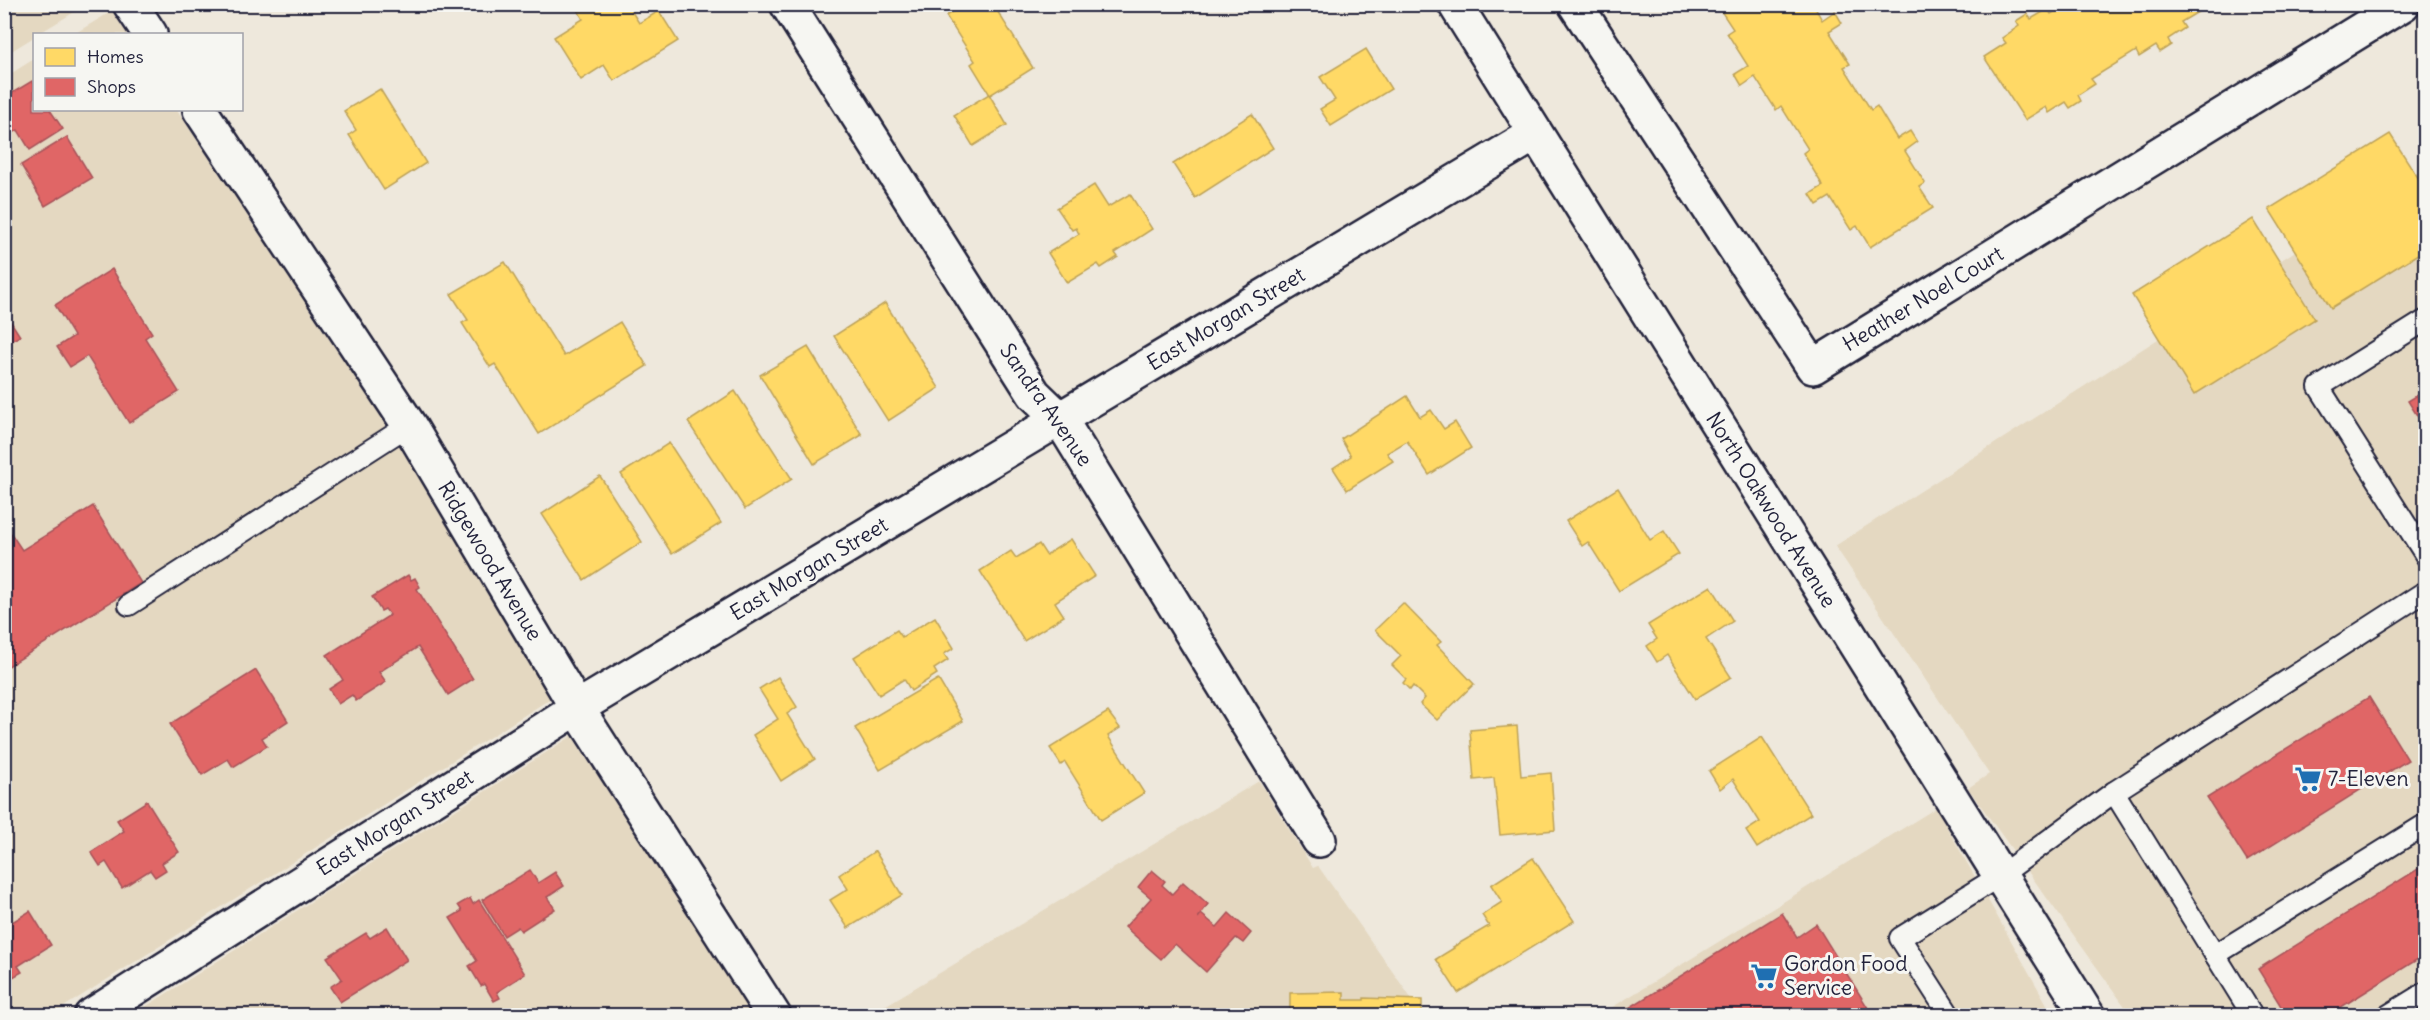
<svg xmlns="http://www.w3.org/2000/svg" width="2430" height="1020" font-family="Delius,sans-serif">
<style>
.built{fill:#e4d8c1}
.homes{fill:#ffd966;stroke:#bda259;stroke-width:1.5}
.shops{fill:#e06666;stroke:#a75259;stroke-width:1.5}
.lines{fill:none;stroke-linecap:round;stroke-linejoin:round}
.lane-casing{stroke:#22223b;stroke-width:24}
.street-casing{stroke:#22223b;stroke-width:38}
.lane{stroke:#f6f6f2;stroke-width:20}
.street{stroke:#f6f6f2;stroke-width:33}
.labels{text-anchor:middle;stroke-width:6;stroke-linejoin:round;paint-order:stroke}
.street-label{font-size:21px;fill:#22223b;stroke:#f6f6f2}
.poi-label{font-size:21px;fill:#22223b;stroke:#f6f6f2;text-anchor:start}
</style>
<rect width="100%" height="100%" fill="#eee8dc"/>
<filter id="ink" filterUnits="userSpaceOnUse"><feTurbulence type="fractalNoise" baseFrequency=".0167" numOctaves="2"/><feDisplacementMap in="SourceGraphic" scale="12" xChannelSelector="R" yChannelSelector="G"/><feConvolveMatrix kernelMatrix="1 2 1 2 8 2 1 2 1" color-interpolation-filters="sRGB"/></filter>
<g filter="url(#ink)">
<g class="built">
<path d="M5 4H86V5L38 34H34V37L5 55Z"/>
<path d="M112 11 128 34H74Z"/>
<path d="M34 59V110H177L393 435 550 699 51 1015 5 1016 4 78Z"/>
<path d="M2425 168V1015H2131L1968 788 1989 774 1835 546Z"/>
<path d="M572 736 752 1015 131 1016Z"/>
<path d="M1259 781 1313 868 1318 866 1423 1015 868 1016Z"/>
<path d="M1936 808 2053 1015 1598 1016Z"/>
</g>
<g class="homes">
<path d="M574 4H627L639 23 659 11 678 41 614 81 604 65 581 80 554 37 583 19Z"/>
<path d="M964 4H993L1033 68 990 95 971 64 975 61 946 16Z"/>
<path d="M1725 4H1813L1822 20 1835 11 1842 23 1829 31 1850 64 1844 67 1871 110 1877 106 1897 139 1910 131 1917 142 1905 151 1925 183 1919 187 1933 208 1870 247 1857 226 1851 230 1830 197 1817 205 1810 194 1823 186 1803 153 1808 149 1781 106 1776 110 1755 77 1742 86 1735 74 1748 66 1727 33 1733 29 1719 8Z"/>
<path d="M2067 4H2200L2203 9 2181 22 2185 28 2168 39 2171 45 2160 52 2156 46 2139 57 2136 51 2091 79 2095 84 2078 95 2081 101 2070 108 2066 102 2049 113 2046 107 2025 120 1984 57 2006 43 2002 38 2019 26 2016 21 2027 14 2031 19 2048 9 2051 14Z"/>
<path d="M1366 49 1391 89 1331 126 1320 109 1335 100 1320 77Z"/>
<path d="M380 89 426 163 384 190 349 135 356 130 344 111Z"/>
<path d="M989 94 1007 125 973 146 954 115Z"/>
<path d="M1252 114 1273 148 1195 198 1173 164Z"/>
<path d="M2390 134 2426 190V249L2331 308 2269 209Z"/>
<path d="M1094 185 1108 207 1130 194 1152 229 1115 253 1118 257 1101 268 1098 264 1067 283 1048 253 1079 234 1076 228 1072 230 1057 208Z"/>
<path d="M2253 219 2315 319 2194 395 2132 295Z"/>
<path d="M505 262 564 356 620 322 647 366 539 434 495 364 490 367 462 323 468 320 451 294Z"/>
<path d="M885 303 939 388 888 421 834 336Z"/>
<path d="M808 347 862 435 814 464 760 375Z"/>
<path d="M735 391 792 479 745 509 688 422Z"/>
<path d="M1407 396 1420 417 1431 410 1444 429 1455 422 1471 448 1429 475 1407 441 1387 453 1393 461 1347 490 1333 468 1351 456 1341 439Z"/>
<path d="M669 443 721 523 672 554 621 474Z"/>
<path d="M600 476 642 542 584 580 542 514Z"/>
<path d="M1618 488 1650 540 1664 531 1679 554 1619 591 1588 542 1582 546 1566 521Z"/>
<path d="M1071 539 1095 576 1055 602 1064 616 1024 641 980 571 1011 551 1016 558 1039 544 1046 555Z"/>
<path d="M1711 586 1733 621 1706 639 1731 677 1695 699 1667 655 1657 662 1647 646 1657 639 1648 625Z"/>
<path d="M1403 603 1441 642 1437 645 1474 684 1437 720 1420 704 1425 698 1413 686 1410 690 1403 683 1406 679 1392 665 1401 656 1375 630Z"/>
<path d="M935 617 954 648 944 654 948 660 934 669 937 674 911 691 904 679 879 695 854 657 897 630 902 637Z"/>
<path d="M778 677 797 707 787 714 815 759 781 781 753 735 778 719 759 689Z"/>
<path d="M938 679 963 721 880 770 855 728Z"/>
<path d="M1108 712 1120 728 1108 736 1144 793 1101 820 1065 762 1061 765 1050 748Z"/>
<path d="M1517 726 1521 776 1551 773 1555 830 1500 835 1494 778 1474 780 1470 730Z"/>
<path d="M1762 737 1811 814 1757 848 1746 831 1760 822 1733 779 1720 789 1709 771Z"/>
<path d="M875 851 902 895 848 928 830 900 848 889 839 875Z"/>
<path d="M1533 858 1574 921 1458 993 1436 959 1454 948 1453 947 1489 926 1482 915 1502 902 1491 885Z"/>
<path d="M1344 992V1000H1364V998L1422 1000V1016H1290V993Z"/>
</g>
<g class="shops">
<path d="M32 81 34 84V110H50L63 129 30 150 18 130 4 138V98Z"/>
<path d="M67 137 92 178 45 206 21 165Z"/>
<path d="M112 269 152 333 145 338 179 392 129 423 87 356 70 367 57 347 74 336 55 305Z"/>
<path d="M4 311 20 336 4 345Z"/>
<path d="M2426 390V430L2408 401Z"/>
<path d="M93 506 141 583 7 667 4 662V523L22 550Z"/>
<path d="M408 575 411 580 415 578 420 587 417 589 473 679 448 695 418 647 379 672 386 682 356 701 352 695 338 704 329 689 343 680 327 655 390 615 385 609 381 611 372 597Z"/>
<path d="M256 670 288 721 262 738 267 746 233 767 228 759 202 775 170 724Z"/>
<path d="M2369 697 2408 760 2247 861 2207 798Z"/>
<path d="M147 801 179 852 162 863 166 870 155 877 150 870 122 888 106 862 100 866 91 852 124 831 117 820Z"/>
<path d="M2426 864V954L2327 1016H2287L2258 969Z"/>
<path d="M530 870 538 883 555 872 564 886 547 897 555 909 521 931 518 927 504 936 482 900Z"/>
<path d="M1152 870 1165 881 1162 885 1172 894 1183 882 1208 904 1198 918 1201 914 1217 927 1229 913 1251 933 1243 943 1236 938 1206 972 1175 944 1161 959 1125 927 1151 898 1138 887Z"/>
<path d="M470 898 473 904 479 900 525 974 497 992 500 998 494 1001 484 984 481 986 469 966 477 961 450 918 462 911 458 905Z"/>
<path d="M30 911 51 945 18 966 22 972 4 982V927Z"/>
<path d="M1782 913 1797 937 1816 924 1873 1016H1616Z"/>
<path d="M387 927 407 960 340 1002 330 987 342 979 327 957 366 933 370 938Z"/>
</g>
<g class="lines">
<defs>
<g id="lane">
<path d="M2426 320 2319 387 2426 556"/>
<path d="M129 605 409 425"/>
<path d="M2114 792 2253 1016"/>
<path d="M2215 955 2426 824"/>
<path d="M1950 1016 1900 938 2001 875 2114 792 2426 591"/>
<path d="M2387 1016 2426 992"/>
</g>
<g id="street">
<path d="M130 4 150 34"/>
<path d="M787 4 1034 394 1060 419 1319 840"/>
<path d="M1455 4 2088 1016"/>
<path d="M1575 4 1813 367 2403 4"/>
<path d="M200 110 409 425 577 708 774 1016"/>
<path d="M91 1016 577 708 1535 134"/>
</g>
</defs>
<use href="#lane" class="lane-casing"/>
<use href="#street" class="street-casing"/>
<use href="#lane" class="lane"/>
<use href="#street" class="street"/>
</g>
</g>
<defs>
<symbol id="supermarket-bare" viewBox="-9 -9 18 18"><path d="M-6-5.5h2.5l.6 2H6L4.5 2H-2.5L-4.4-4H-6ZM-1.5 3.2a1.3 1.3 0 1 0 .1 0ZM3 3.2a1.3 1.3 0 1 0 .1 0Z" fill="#1f6fb2" stroke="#f6f6f2" stroke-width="2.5" paint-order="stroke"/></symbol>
</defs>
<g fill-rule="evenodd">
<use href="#supermarket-bare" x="2289" y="760" width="38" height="38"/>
<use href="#supermarket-bare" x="1745" y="957" width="38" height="38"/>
</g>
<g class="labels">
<g class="street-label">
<text transform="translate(1923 299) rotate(-31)" y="7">Heather Noel Court</text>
<text transform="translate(1226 319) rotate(-31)" y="7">East Morgan Street</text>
<text transform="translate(1046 405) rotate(55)" y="7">Sandra Avenue</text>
<text transform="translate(1771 510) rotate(58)" y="7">North Oakwood Avenue</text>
<text transform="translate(490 561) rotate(59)" y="7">Ridgewood Avenue</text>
<text transform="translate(809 569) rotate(-31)" y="7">East Morgan Street</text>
<text transform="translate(395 823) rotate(-32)" y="7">East Morgan Street</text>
</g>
<g class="poi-label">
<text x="2328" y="786">7-Eleven</text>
<text x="1784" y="971">Gordon Food<tspan x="1784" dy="24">Service</tspan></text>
</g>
</g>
<rect width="2430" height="1020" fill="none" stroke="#f6f6f2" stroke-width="24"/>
<rect x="12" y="12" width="2406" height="996" fill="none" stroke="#22223b" stroke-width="2" filter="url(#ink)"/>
<rect x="33" y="33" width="210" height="78" fill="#f6f6f2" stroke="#a1a1a9" stroke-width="1.5"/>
<rect x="45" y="48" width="30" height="18" fill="#ffd966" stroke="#a1a1a9" stroke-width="1.5"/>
<text x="87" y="63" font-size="18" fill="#22223b">Homes</text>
<rect x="45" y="78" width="30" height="18" fill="#e06666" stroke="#a1a1a9" stroke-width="1.5"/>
<text x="87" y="93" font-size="18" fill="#22223b">Shops</text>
</svg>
